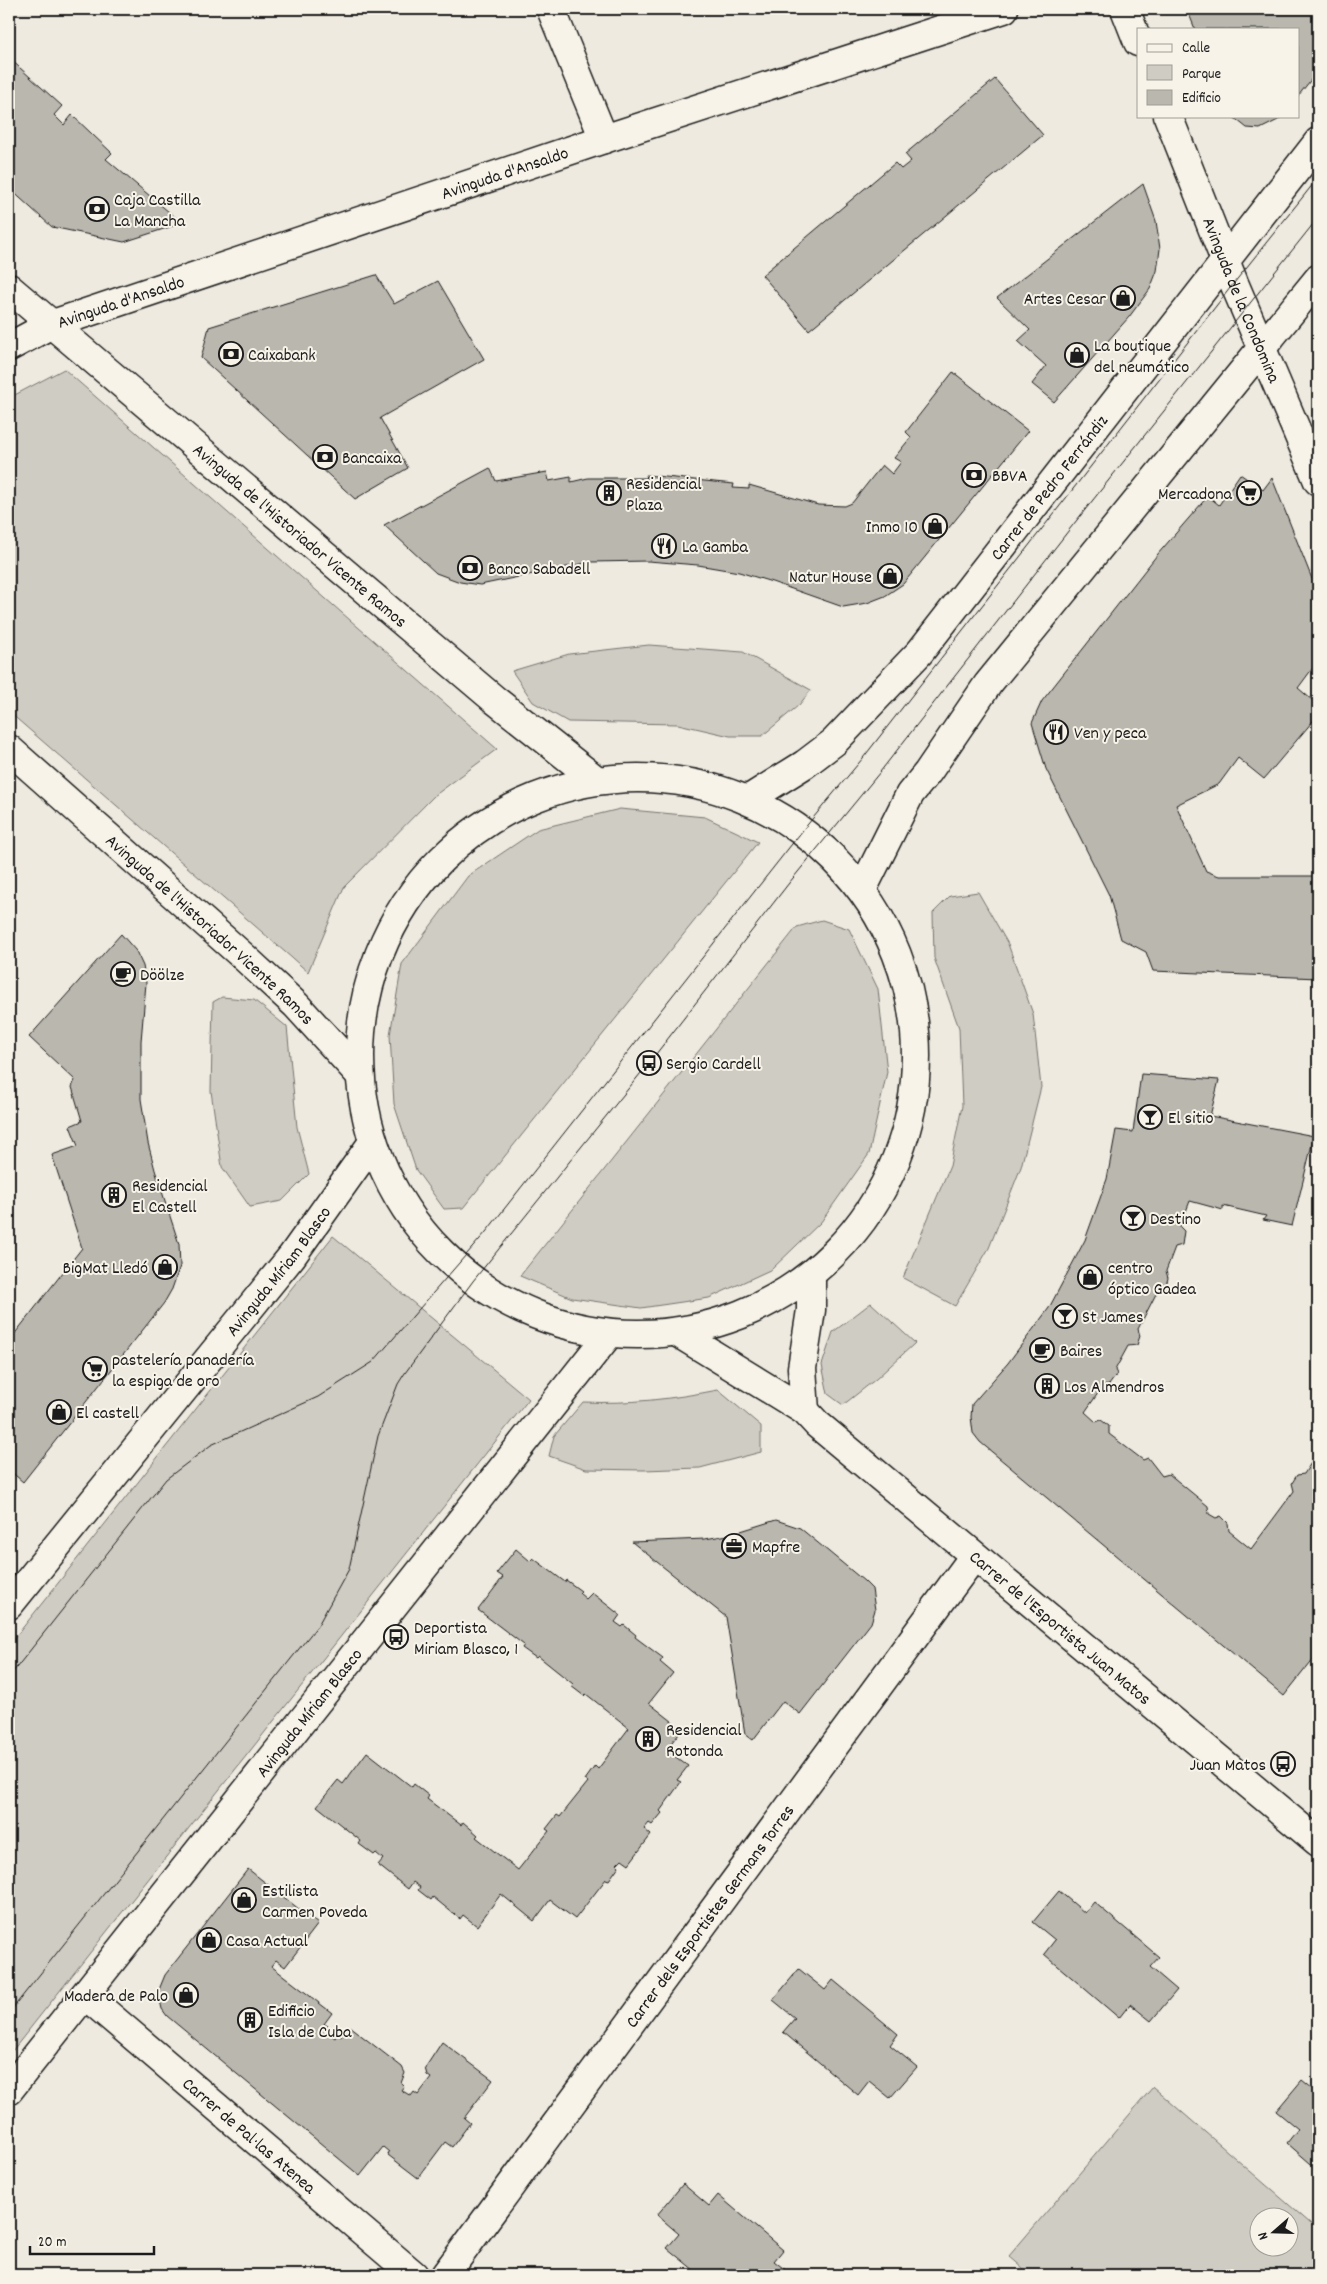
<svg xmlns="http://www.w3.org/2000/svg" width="1327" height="2284" font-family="Dekko,sans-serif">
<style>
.green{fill:#cfccc3;stroke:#767470;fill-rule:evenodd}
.building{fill:#bab7af;stroke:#1c1c1c}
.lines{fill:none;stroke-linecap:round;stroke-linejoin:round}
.minor-casing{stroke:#1c1c1c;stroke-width:31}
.tertiary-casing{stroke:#1c1c1c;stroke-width:31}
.minor{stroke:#f7f3e8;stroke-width:28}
.tertiary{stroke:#f7f3e8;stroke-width:28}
.tram{stroke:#1c1c1c;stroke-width:1}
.labels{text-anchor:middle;stroke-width:4;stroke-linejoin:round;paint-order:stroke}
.street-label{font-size:18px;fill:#1c1c1c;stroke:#f7f3e8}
.poi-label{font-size:18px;fill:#1c1c1c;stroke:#f7f3e8;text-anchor:start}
</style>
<rect width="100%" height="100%" fill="#eeeae0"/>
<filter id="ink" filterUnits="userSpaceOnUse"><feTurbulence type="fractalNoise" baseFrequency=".02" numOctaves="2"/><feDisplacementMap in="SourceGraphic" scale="10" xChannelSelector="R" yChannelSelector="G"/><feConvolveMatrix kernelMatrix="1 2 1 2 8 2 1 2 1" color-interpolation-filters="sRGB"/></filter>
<g filter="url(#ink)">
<g class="green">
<path d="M64 369 497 749 434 796 344 887 308 972 9 712V398Z"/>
<path d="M649 645 743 652 811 690 799 705 762 736H730L678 724 568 722 533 702 512 671 569 654Z"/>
<path d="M620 809 705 817 758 842 463 1208 444 1209 416 1170 394 1104 390 1035 402 964 468 876 538 829Z"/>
<path d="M978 892 1008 944 1033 1014 1041 1087 1021 1167 989 1248 955 1306 903 1278 950 1166 962 1106 959 1028 934 958 933 913 950 896Z"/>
<path d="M822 920 849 929 878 989 887 1072 869 1154 821 1222 772 1269 709 1298 641 1308 572 1298 520 1276 797 927Z"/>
<path d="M222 997 254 1000 287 1027 297 1127 309 1174 282 1201 250 1207 222 1167 211 1091 213 1002Z"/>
<path d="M333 1236 529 1399 9 2055V1645Z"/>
<path d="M871 1303 915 1343 876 1379 843 1405 828 1394 822 1365 833 1332Z"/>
<path d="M718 1390 761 1426V1452L700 1468 644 1470 586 1469 549 1456 554 1436 583 1402C629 1404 672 1399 718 1390Z"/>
<path d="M1153 2087 1318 2230V2275H1031L1009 2256ZM1260 2216H1290V2246H1260Z"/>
</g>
<g class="building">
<path d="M1187 9H1318V71L1298 96V29H1195Z"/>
<path d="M9 58 62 106 54 115 64 125 72 115 112 153 106 159 182 223 124 242 52 227 9 188Z"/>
<path d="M995 79 1043 135 809 330 762 275 895 163 901 169 911 161 905 154Z"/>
<path d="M1232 116H1282L1278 120 1260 129 1247 128Z"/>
<path d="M1143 184 1156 221 1160 249 1157 271 1150 289 1129 317 1054 402 1032 384 1046 366 1018 341 1030 330 997 298Z"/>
<path d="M376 275 394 304 438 281 484 359 380 418 408 468 355 499 201 358 209 327Z"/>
<path d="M953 372 1028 431 903 584 885 596 867 603 843 607 772 582 739 572 698 565 648 561 591 562 480 585 460 582 436 573 384 525 490 468 496 481 547 472 549 481 571 477V482L588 478H647L646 475 734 484 733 488 749 489V485L818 505 845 506 852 503 882 465 892 474 901 462 894 458 911 437 906 432Z"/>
<path d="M1240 474 1263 490 1272 478 1318 594V643L1314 649 1318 653V661L1298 688 1318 705V715L1264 779 1238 758 1219 784 1176 805 1206 871 1219 876H1318V978L1153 971 1146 952 1121 939 1109 895 1046 769 1032 723 1042 701 1157 555 1208 496 1219 505Z"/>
<path d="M121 934 136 951 143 966 146 983 141 1041V1099L148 1143 155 1170 179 1244 180 1266 172 1289 164 1303 23 1482 9 1470V1341L82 1248 52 1155 78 1146 70 1126 82 1121 72 1087 75 1080 29 1037Z"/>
<path d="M1141 1074 1219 1080 1210 1116 1314 1136 1292 1226 1263 1220 1266 1216 1223 1206V1210L1190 1201 1180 1227 1184 1231 1182 1245 1175 1247 1166 1271 1168 1278 1165 1289 1157 1292 1138 1329 1140 1336 1137 1345 1128 1346 1115 1370 1117 1374 1109 1385 1103 1386 1085 1412 1096 1422 1101 1420 1109 1426V1434L1143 1460 1148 1458 1162 1476 1169 1474 1208 1506 1209 1514 1216 1518 1221 1516 1228 1523 1229 1531 1251 1549 1294 1491 1292 1483 1297 1475 1304 1474 1316 1455 1314 1449 1318 1440V1599L1315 1602 1318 1605V1653L1284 1696 980 1442 973 1433 971 1417 972 1404 1008 1363 1049 1308 1085 1240 1107 1179 1116 1130 1133 1132Z"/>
<path d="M776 1520 800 1528 864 1581 872 1589 875 1610 871 1623 800 1714 783 1701 753 1740 745 1734 726 1617 632 1542 705 1539 728 1535Z"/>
<path d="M516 1549 530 1561 533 1558 565 1582 566 1580 581 1591 579 1593 586 1599 592 1593 620 1615 615 1622 622 1627 624 1625 636 1635 635 1637 663 1658 660 1662 673 1673 649 1703 682 1729 666 1750 688 1766 677 1780 681 1782 660 1811 662 1813 652 1825 649 1823 644 1829 651 1835 629 1864 622 1859 617 1864 619 1866 609 1880 606 1879 575 1919 550 1900 534 1921 501 1894 477 1926 463 1915 460 1919 433 1897 431 1900 418 1890 420 1887 413 1882 408 1889 378 1865 383 1859 376 1853 374 1855 359 1844 361 1841 317 1806 338 1780 343 1784 367 1752 412 1787 414 1784 429 1796 427 1799 461 1825 463 1822 478 1835 476 1837 518 1870 549 1831 546 1829 557 1815 560 1817 588 1782 585 1780 595 1766 598 1769 629 1728 586 1694 584 1696 571 1686 573 1684 538 1656 536 1658 522 1648 524 1645 478 1610 503 1577 497 1573Z"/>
<path d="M248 1869 318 1924 285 1967 276 1960 271 1966 332 2013 324 2024 328 2026 325 2030 335 2038 338 2034 341 2037 349 2026 402 2067 405 2073 401 2083 404 2086 401 2090 411 2096 414 2092 418 2095 431 2078 427 2075 425 2068 442 2042 493 2080 464 2118 470 2123 452 2147 445 2142 418 2178 388 2155 389 2152 383 2147 360 2176 167 2016 162 2009 158 1992 165 1975Z"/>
<path d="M1059 1891 1085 1913 1094 1902 1159 1957 1150 1967 1177 1990 1151 2021 1130 2004 1119 2018 1044 1954 1055 1940 1033 1922Z"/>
<path d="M799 1969 825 1990 833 1980 898 2034 890 2045 917 2067 890 2098 869 2081 858 2095 783 2032 795 2018 773 2000Z"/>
<path d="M1302 2080 1318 2093V2170L1287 2143 1298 2129 1276 2111Z"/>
<path d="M683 2184 709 2206 718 2195 783 2250 774 2261 792 2275H700L667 2248 679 2234 657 2215Z"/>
</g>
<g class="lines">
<defs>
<g id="minor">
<path d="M551 9 604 139"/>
<path d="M1125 9 1138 42"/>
<path id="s1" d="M1168 116 1234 283 1318 481"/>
<path id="s2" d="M9 347 50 325 604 139 1004 9"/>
<path id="s3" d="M678 1333 805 1411 817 1424 1318 1842"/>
<path d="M805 1411 802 1368 811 1310V1276"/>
<path id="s4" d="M85 1995 414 2275"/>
<path id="s5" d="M445 2275 974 1556"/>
</g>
<g id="tertiary">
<path id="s6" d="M9 288 495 700 595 779"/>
<path id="s7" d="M9 749 245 958 296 1005 360 1075"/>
<circle cx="638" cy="1056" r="278"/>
<path id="s8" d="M749 799 805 764 834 742 920 652 1318 142"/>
<path d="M862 890 910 794 928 772 988 684 1318 279"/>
<path id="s9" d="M9 1605 292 1256 373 1142"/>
<path id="s10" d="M9 2090 609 1334"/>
</g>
</defs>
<use href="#minor" class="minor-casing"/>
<use href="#tertiary" class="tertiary-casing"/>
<use href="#minor" class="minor"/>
<use href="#tertiary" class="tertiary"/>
<g class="tram">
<path d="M9 1677 166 1479 211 1445 318 1397 373 1362 486 1232 803 830 863 758 1234 283 1318 178"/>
<path d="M9 2013 318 1625 349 1569 378 1436 398 1384 405 1373 473 1281 649 1063 789 883 880 772 1069 530 1318 218"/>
</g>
</g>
</g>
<defs>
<symbol id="bank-ring" viewBox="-11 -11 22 22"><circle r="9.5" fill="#f7f3e8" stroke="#1c1c1c" stroke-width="1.5"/><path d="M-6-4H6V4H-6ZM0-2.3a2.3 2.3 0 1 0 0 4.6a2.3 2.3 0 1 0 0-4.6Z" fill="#1c1c1c"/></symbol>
<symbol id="shop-ring" viewBox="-11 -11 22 22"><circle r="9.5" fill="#f7f3e8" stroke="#1c1c1c" stroke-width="1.5"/><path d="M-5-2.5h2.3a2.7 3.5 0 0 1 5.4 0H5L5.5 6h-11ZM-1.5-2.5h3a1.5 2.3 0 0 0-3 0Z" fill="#1c1c1c"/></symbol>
<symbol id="building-ring" viewBox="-11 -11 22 22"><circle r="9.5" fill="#f7f3e8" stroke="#1c1c1c" stroke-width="1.5"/><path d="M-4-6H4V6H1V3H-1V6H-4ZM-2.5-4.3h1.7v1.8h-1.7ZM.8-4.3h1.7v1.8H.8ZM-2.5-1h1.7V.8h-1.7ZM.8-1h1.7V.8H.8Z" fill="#1c1c1c"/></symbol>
<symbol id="supermarket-ring" viewBox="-11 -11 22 22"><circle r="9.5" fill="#f7f3e8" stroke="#1c1c1c" stroke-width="1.5"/><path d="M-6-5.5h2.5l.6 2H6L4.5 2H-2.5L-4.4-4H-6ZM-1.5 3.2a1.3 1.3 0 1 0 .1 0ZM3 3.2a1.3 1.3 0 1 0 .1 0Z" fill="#1c1c1c"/></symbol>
<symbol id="restaurant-ring" viewBox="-11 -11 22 22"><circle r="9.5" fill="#f7f3e8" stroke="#1c1c1c" stroke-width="1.5"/><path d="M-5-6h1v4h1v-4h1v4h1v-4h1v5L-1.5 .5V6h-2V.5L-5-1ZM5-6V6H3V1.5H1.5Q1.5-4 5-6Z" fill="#1c1c1c"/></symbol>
<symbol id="cafe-ring" viewBox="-11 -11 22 22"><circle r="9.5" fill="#f7f3e8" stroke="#1c1c1c" stroke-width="1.5"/><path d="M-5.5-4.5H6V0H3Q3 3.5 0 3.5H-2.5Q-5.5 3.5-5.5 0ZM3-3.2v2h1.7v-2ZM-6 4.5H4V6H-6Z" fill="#1c1c1c"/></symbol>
<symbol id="bus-ring" viewBox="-11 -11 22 22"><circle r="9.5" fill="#f7f3e8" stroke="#1c1c1c" stroke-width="1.5"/><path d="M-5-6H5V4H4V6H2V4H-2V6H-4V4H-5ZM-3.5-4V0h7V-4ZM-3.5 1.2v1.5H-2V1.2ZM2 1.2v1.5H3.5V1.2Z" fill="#1c1c1c"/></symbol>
<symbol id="bar-ring" viewBox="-11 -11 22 22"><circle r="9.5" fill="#f7f3e8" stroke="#1c1c1c" stroke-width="1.5"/><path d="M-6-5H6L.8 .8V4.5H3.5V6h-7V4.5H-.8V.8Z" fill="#1c1c1c"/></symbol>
<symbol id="office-ring" viewBox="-11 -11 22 22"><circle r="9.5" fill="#f7f3e8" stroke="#1c1c1c" stroke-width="1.5"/><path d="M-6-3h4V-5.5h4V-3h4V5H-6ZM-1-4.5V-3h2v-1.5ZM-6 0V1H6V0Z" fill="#1c1c1c"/></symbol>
</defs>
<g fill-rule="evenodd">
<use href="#bank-ring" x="83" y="195" width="28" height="28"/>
<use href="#shop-ring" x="1109" y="284" width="28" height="28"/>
<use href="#bank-ring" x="217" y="340" width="28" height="28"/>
<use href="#shop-ring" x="1063" y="341" width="28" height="28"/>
<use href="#bank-ring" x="311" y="443" width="28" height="28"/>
<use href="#bank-ring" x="960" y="461" width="28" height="28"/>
<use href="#building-ring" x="595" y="479" width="28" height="28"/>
<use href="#supermarket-ring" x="1235" y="479" width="28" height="28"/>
<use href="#shop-ring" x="921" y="512" width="28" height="28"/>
<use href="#restaurant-ring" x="650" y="532" width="28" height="28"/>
<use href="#bank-ring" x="456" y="554" width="28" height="28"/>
<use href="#shop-ring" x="876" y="562" width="28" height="28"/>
<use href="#restaurant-ring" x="1042" y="718" width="28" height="28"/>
<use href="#cafe-ring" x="109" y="960" width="28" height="28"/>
<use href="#bus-ring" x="635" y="1049" width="28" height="28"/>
<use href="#bar-ring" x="1136" y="1103" width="28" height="28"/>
<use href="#building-ring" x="100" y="1181" width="28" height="28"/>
<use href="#bar-ring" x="1119" y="1204" width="28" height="28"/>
<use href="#shop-ring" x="151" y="1253" width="28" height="28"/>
<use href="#shop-ring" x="1076" y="1263" width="28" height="28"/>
<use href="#bar-ring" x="1051" y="1302" width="28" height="28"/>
<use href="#cafe-ring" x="1028" y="1336" width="28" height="28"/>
<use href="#supermarket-ring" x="81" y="1355" width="28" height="28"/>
<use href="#building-ring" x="1033" y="1372" width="28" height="28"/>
<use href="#shop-ring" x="45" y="1398" width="28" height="28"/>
<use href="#office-ring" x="720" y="1532" width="28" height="28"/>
<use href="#bus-ring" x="382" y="1623" width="28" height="28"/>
<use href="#building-ring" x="634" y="1725" width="28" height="28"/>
<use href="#bus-ring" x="1269" y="1750" width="28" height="28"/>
<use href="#shop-ring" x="230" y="1886" width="28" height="28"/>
<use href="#shop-ring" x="195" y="1926" width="28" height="28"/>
<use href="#shop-ring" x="172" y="1981" width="28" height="28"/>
<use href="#building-ring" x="236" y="2006" width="28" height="28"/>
</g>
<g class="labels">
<g class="street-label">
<text dy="6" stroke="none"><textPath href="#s2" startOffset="526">Avinguda d'Ansaldo</textPath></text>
<text dy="6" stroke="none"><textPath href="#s1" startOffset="198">Avinguda de la Condomina</textPath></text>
<text dy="6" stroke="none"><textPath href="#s2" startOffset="121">Avinguda d'Ansaldo</textPath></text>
<text dy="6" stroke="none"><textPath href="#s8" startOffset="436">Carrer de Pedro Ferrándiz</textPath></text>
<text dy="6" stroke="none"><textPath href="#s6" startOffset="382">Avinguda de l'Historiador Vicente Ramos</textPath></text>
<text dy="6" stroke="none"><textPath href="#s7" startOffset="270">Avinguda de l'Historiador Vicente Ramos</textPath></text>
<text dy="6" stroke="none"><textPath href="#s9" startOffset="429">Avinguda Míriam Blasco</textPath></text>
<text dy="6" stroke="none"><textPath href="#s3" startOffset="484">Carrer de l'Esportista Juan Matos</textPath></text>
<text dy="6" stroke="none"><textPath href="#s10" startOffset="482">Avinguda Míriam Blasco</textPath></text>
<text dy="6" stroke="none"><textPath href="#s5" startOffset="446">Carrer dels Esportistes Germans Torres</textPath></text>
<text dy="6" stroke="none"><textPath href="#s4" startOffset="216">Carrer de Pal·las Atenea</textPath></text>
</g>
<g class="poi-label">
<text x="114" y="205">Caja Castilla<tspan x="114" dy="21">La Mancha</tspan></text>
<text x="1106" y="304" text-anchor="end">Artes Cesar</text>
<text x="1094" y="351">La boutique<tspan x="1094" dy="21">del neumático</tspan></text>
<text x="248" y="360">Caixabank</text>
<text x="342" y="463">Bancaixa</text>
<text x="992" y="481">BBVA</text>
<text x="626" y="489">Residencial<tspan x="626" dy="21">Plaza</tspan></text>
<text x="1232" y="499" text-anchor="end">Mercadona</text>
<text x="918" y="532" text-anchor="end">Inmo 10</text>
<text x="682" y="552">La Gamba</text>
<text x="488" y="574">Banco Sabadell</text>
<text x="872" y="582" text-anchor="end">Natur House</text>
<text x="1074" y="738">Ven y peca</text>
<text x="140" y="980">Döölze</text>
<text x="666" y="1069">Sergio Cardell</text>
<text x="1168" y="1123">El sitio</text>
<text x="132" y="1191">Residencial<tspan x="132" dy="21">El Castell</tspan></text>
<text x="1150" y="1224">Destino</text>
<text x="148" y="1273" text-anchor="end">BigMat Lledó</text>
<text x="1108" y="1273">centro<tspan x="1108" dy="21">óptico Gadea</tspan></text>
<text x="1082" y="1322">St James</text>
<text x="1060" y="1356">Baires</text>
<text x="112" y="1365">pastelería panadería<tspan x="112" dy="21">la espiga de oro</tspan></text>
<text x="1064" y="1392">Los Almendros</text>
<text x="76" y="1418">El castell</text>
<text x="752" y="1552">Mapfre</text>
<text x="414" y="1633">Deportista<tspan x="414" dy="21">Miriam Blasco, 1</tspan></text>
<text x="666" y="1735">Residencial<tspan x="666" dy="21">Rotonda</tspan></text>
<text x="1266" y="1770" text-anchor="end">Juan Matos</text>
<text x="262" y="1896">Estilista<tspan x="262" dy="21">Carmen Poveda</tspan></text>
<text x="226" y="1946">Casa Actual</text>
<text x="168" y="2001" text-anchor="end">Madera de Palo</text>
<text x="268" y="2016">Edificio<tspan x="268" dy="21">Isla de Cuba</tspan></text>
</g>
</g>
<rect width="1327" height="2284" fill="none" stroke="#f7f3e8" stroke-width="30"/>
<rect x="15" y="15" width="1297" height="2254" fill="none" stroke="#1c1c1c" stroke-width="2" filter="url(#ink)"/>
<rect x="1137" y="28" width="162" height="90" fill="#f7f3e8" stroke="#9f9d96"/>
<rect x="1147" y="44" width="25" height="8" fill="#f7f3e8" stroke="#9f9d96"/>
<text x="1182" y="52" font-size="15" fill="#1c1c1c">Calle</text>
<rect x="1147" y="65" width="25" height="15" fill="#cfccc3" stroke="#9f9d96"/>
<text x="1182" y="78" font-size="15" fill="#1c1c1c">Parque</text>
<rect x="1147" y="90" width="25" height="15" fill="#bab7af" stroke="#9f9d96"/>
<text x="1182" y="102" font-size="15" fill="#1c1c1c">Edificio</text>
<g transform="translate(1274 2232) rotate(250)"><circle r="24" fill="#f7f3e8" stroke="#9f9d96"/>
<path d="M0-4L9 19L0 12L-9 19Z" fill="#1c1c1c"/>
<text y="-8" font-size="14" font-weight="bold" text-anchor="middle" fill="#1c1c1c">N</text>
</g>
<path d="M30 2246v8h124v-8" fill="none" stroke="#1c1c1c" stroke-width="2.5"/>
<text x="38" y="2246" font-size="15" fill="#1c1c1c" stroke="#f7f3e8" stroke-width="4" paint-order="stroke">20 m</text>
</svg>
